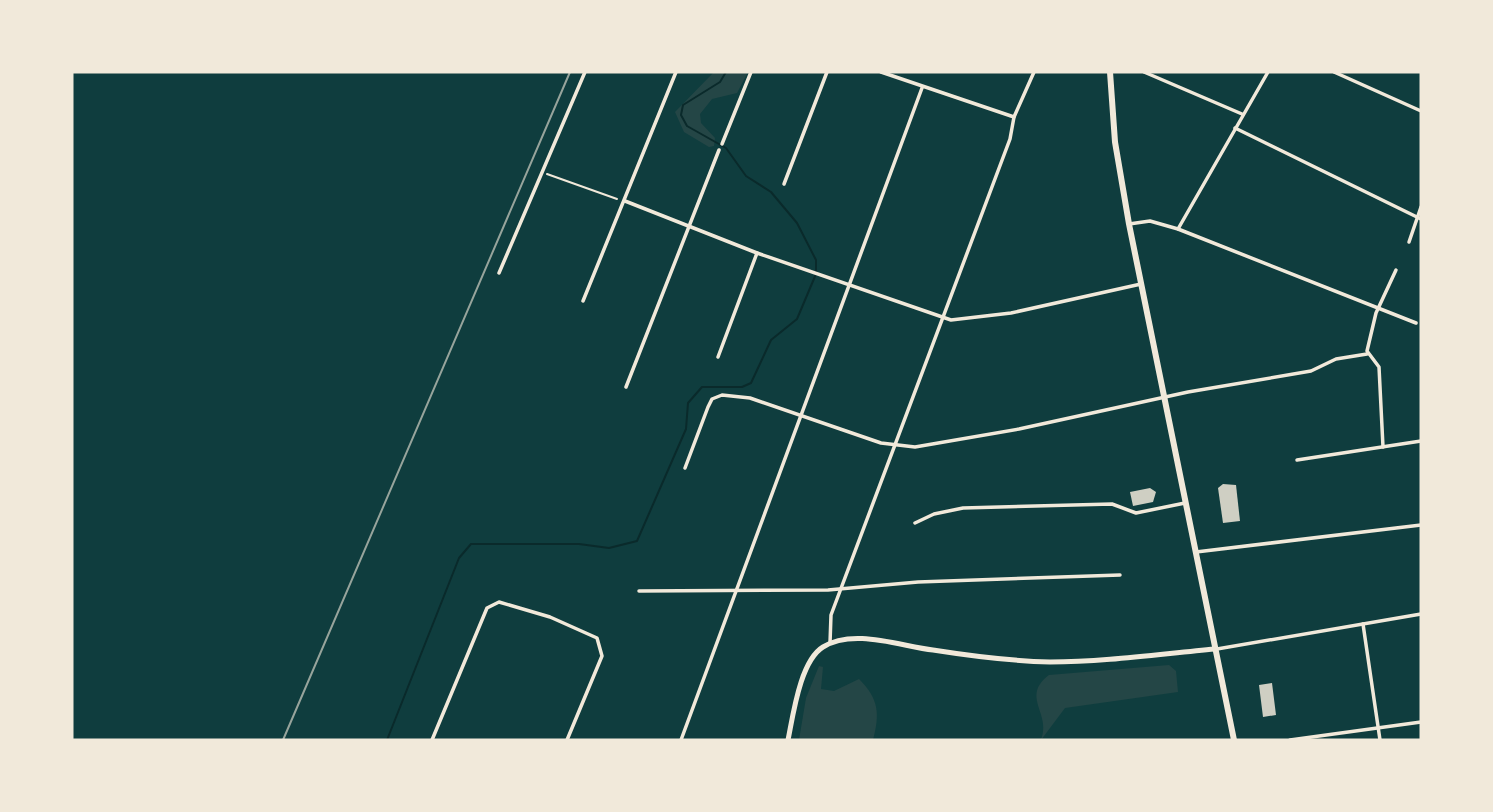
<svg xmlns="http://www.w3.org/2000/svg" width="1493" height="812" font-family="Lato,sans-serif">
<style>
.green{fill:#244646}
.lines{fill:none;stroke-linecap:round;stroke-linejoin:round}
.stream{stroke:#0a2a2b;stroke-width:2}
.building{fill:#cfcfc3}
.path{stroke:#f1e9da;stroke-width:2}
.minor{stroke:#f1e9da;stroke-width:3.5}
.secondary{stroke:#f1e9da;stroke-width:5}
.trunk{stroke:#f1e9da;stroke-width:6}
.rail{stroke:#97a49c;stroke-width:2}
</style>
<rect width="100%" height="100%" fill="#0f3d3e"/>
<g class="green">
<path d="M714 72H748L737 93 712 99 700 114 701 123 715 138 714 146 709 147 684 132 675 112Z"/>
<path d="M1169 665 1176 671 1178 692 1065 708 1041 740C1052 713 1020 697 1049 675Z"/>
<path d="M819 666 823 667 821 689 834 691 859 679C879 699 880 714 873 740H799L806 698Z"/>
</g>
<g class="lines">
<path class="stream" d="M387 740 459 558 471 544H579L609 548 637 541 686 429 688 403 702 387H742L751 383 771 340 797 319 816 274V260L797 223 771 192 746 176 726 148 687 126 681 115 683 105 720 82 726 72"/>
</g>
<g class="building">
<path d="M1223 484 1236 485 1240 521 1223 523 1218 488Z"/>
<path d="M1150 488 1156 492 1153 502 1133 506 1130 492Z"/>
<path d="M1272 683 1276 715 1263 717 1259 685Z"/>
</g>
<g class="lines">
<path class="path" d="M547 174 617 199"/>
<g class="minor">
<path d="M881 72 1014 117"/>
<path d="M1144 72 1242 114"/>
<path d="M1334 72 1421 111"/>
<path d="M1235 128 1421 219"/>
<path d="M722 144 751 72"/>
<path d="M784 184 827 72"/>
<path d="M625 201 757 253 951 320 1011 313 1141 284"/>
<path d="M1129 224 1150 221 1178 229 1416 323"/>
<path d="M1178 229 1268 72"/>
<path d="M1409 242 1421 207"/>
<path d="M499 273 585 72"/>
<path d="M583 301 676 72"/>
<path d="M718 357 757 253"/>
<path d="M626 387 719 150"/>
<path d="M1383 447 1379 367 1367 351 1376 313 1396 270"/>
<path d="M1297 460 1421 441"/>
<path d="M685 468 708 407 712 399 722 395 750 398 881 443 915 447 1019 429 1188 392 1311 371 1336 359 1367 354"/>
<path d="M915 523 934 514 963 508 1112 504 1136 513 1185 503"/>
<path d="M1196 552 1421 525"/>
<path d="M639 591 828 590 918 582 1120 575"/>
<path d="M1363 624 1380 740"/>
<path d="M830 643 831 615 1010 139 1014 117 1034 72"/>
<path d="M1217 649 1421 614"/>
<path d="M432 740 487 608 499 602 550 617 597 638 602 656 567 740"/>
<path d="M681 740 922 88"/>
<path d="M1290 740 1421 722"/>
</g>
<path class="secondary" d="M788 740C793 716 800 661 823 647 853 628 900 646 933 650 971 656 1011 661 1050 662 1105 662 1160 654 1215 649"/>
<path class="trunk" d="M1110 72 1115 142 1129 224 1234 740"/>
<path class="rail" d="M283 740 570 72"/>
</g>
<rect width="1493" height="812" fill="none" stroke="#f1e9da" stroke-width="147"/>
</svg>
